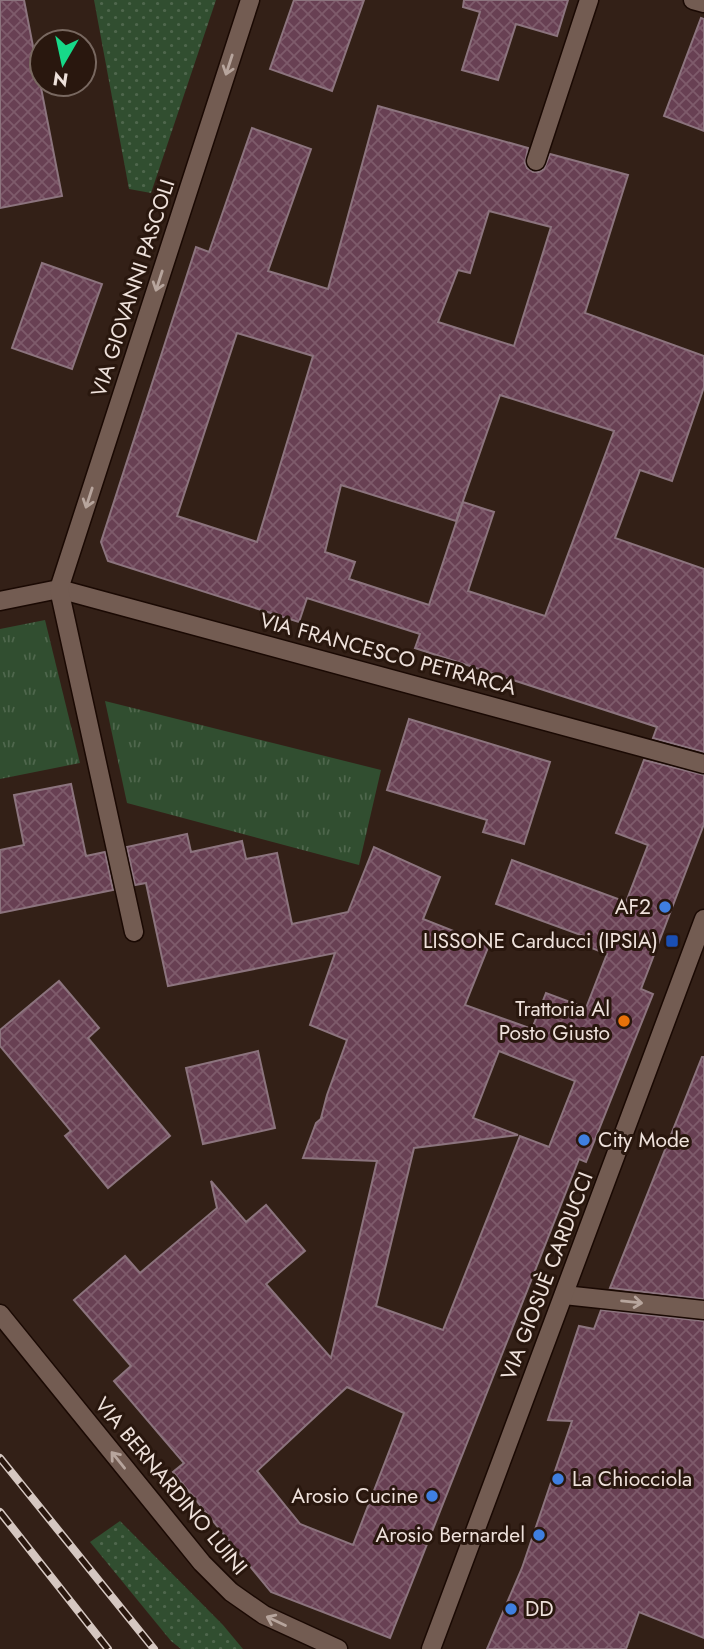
<svg xmlns="http://www.w3.org/2000/svg" width="704" height="1649" font-family="Jost,sans-serif">
<style>
.grass{fill:url(#grass-dots)}
.park{fill:url(#park-tufts)}
.building{fill:url(#building-cross-hatch);stroke:#8c747e;stroke-width:2;fill-rule:evenodd}
.lines{fill:none;stroke-linecap:round;stroke-linejoin:round}
.minor-casing{stroke:#1a0903;stroke-width:21}
.tertiary-casing{stroke:#1a0903;stroke-width:21}
.minor{stroke:#735c52;stroke-width:18}
.tertiary{stroke:#735c52;stroke-width:18}
.rail-casing{stroke:#d5c7c1;stroke-width:8}
.rail{stroke:#29170e;stroke-width:5;stroke-dasharray:16;stroke-linecap:butt}
.oneway{stroke:#b7a59d}
.shop-dot{fill:#3f7fe0;stroke:#29170e;stroke-width:2.5}
.transit-dot{fill:#1a4fb4;stroke:#29170e;stroke-width:2.5}
.food-dot{fill:#e8710a;stroke:#29170e;stroke-width:2.5}
.labels{text-anchor:middle;stroke-width:6;stroke-linejoin:round;paint-order:stroke}
.street-label{font-size:21px;fill:#eee1db;stroke:#29170e}
.poi-label{font-size:21px;fill:#eee1db;stroke:#29170e;text-anchor:end}
</style>
<defs>
<pattern id="grass-dots" width="8" height="8" patternUnits="userSpaceOnUse" patternTransform="scale(1.75)"><rect width="8" height="8" fill="#314e30"/><path d="M2 2h.1M6 6h.1" fill="none" stroke="#4f674d" stroke-width="1.8" stroke-linecap="round"/></pattern>
<pattern id="park-tufts" width="24" height="20" patternUnits="userSpaceOnUse" patternTransform="scale(1.75)"><rect width="24" height="20" fill="#314e30"/><path d="M3 7l-1-3M5 7V3M7 7l1-3M15 17l-1-3M17 17v-4M19 17l1-3" fill="none" stroke="#4f674d"/></pattern>
<pattern id="building-cross-hatch" width="8" height="8" patternUnits="userSpaceOnUse" patternTransform="scale(1.75)"><rect width="8" height="8" fill="#684053"/><path d="M0 0l8 8M0 8l8-8" fill="none" stroke="#7e5b6b"/></pattern>
</defs>
<rect width="100%" height="100%" fill="#332017"/>
<g class="grass">
<path d="M94 0H216L151 193 129 189Z"/>
<path d="M120 1521 223 1625 243 1649H181L171 1641 90 1542Z"/>
</g>
<g class="park">
<path d="M45 620 80 763 0 779V629Z"/>
<path d="M105 701 381 770 359 865 127 803Z"/>
</g>
<g class="building">
<path d="M0 0H24L62 196 0 208Z"/>
<path d="M294 0H364L332 91 270 69Z"/>
<path d="M464 0H568L557 36 516 24 498 80 462 70 480 12 463 7Z"/>
<path d="M701 18 704 19V131L664 116Z"/>
<path d="M378 106 528 148 525 163 527 168 533 172H539L544 169 550 154 628 175 585 313 704 356V387L672 481 640 470 615 538 704 569V752L653 738 657 727 415 648 420 634 307 598 299 622 108 561 101 542 196 247 209 252 252 128 311 149 268 271 328 289ZM489 211 551 227 514 346 438 322 458 270 470 273ZM237 333 313 356 257 542 177 516ZM500 395 614 431 545 616 468 591 494 512 463 502 429 605 349 579 355 562 325 552 341 485 456 521Z"/>
<path d="M42 263 102 284 72 369 12 348Z"/>
<path d="M409 719 550 762 524 844 483 832 487 820 387 790Z"/>
<path d="M644 760 704 775V824L641 989 653 994 586 1162 579 1159 390 1638 271 1592 173 1472 184 1463 114 1381 131 1366 74 1300 125 1256 140 1273 217 1208 211 1181 246 1222 266 1205 305 1251 266 1284 331 1358 377 1161 303 1158 316 1123 323 1117 321 1118 327 1095 347 1040 310 1025 335 953 168 986 146 883 135 885 127 847 187 834 191 852 242 841 246 859 277 853 292 924 348 912 374 847 440 877 423 919 489 945 465 1005 532 1029 546 993 586 1008 607 954 589 947 592 939 496 904 512 860 626 902 648 845 616 833ZM499 1051 575 1081 549 1147 520 1136 443 1330 376 1306 414 1148 518 1135 473 1118ZM347 1387 404 1413 353 1545 300 1524 257 1471Z"/>
<path d="M71 784 86 856 105 852 113 890 0 913V850L24 845 14 795Z"/>
<path d="M59 981 99 1028 88 1038 170 1136 108 1188 65 1136 71 1131 0 1046V1030Z"/>
<path d="M258 1051 275 1128 203 1144 186 1068Z"/>
<path d="M702 1057H704V1299L610 1288Z"/>
<path d="M601 1310 704 1321V1638L639 1612 626 1649H487L522 1568 572 1421 548 1420 579 1326 594 1329Z"/>
</g>
<g class="lines">
<defs>
<g id="minor">
<path d="M693 0 704 3"/>
<path d="M536 161 589 0"/>
<path d="M0 601 59 589 704 764"/>
<path d="M134 932 59 589 250 0"/>
<path d="M564 1295 704 1310"/>
<path d="M0 1314 202 1563 231 1592 264 1615 338 1649"/>
</g>
<path id="tertiary" d="M431 1649 704 919"/>
</defs>
<use href="#minor" class="minor-casing"/>
<use href="#tertiary" class="tertiary-casing"/>
<use href="#minor" class="minor"/>
<use href="#tertiary" class="tertiary"/>
<defs>
<g id="rail">
<path d="M0 1458 154 1649"/>
<path d="M0 1512 108 1649"/>
</g>
</defs>
<use href="#rail" class="rail-casing"/>
<use href="#rail" class="rail"/>
</g>
<defs><path id="oneway-shaft" d="M-6 0H5M1.5-3L5.5 0L1.5 3" fill="none" stroke-width="1.6" stroke-linecap="round" stroke-linejoin="round" transform="scale(1.75)"/></defs>
<g class="oneway">
<use href="#oneway-shaft" transform="translate(229 65) rotate(108)"/>
<use href="#oneway-shaft" transform="translate(159 281) rotate(108)"/>
<use href="#oneway-shaft" transform="translate(89 498) rotate(108)"/>
<use href="#oneway-shaft" transform="translate(632 1302) rotate(6)"/>
<use href="#oneway-shaft" transform="translate(118 1460) rotate(-129)"/>
<use href="#oneway-shaft" transform="translate(276 1621) rotate(-155)"/>
</g>
<g class="shop-dot">
<circle cx="665" cy="907" r="7"/>
<circle cx="584" cy="1140" r="7"/>
<circle cx="558" cy="1479" r="7"/>
<circle cx="432" cy="1496" r="7"/>
<circle cx="539" cy="1535" r="7"/>
<circle cx="511" cy="1609" r="7"/>
</g>
<rect class="transit-dot" x="665" y="934" width="14" height="14" rx="3.5"/>
<circle class="food-dot" cx="624" cy="1021" r="7"/>
<g class="labels">
<g class="street-label">
<text transform="translate(133 288) rotate(-72)" y="7">VIA GIOVANNI PASCOLI</text>
<text transform="translate(388 654) rotate(15)" y="7">VIA FRANCESCO PETRARCA</text>
<text transform="translate(547 1276) rotate(-69)" y="7">VIA GIOSUÈ CARDUCCI</text>
<text transform="translate(171 1486) rotate(50)" y="7">VIA BERNARDINO LUINI</text>
</g>
<g class="poi-label">
<text x="651" y="914">AF2</text>
<text x="658" y="948">LISSONE Carducci (IPSIA)</text>
<text x="610" y="1016">Trattoria Al<tspan x="610" dy="24">Posto Giusto</tspan></text>
<text x="598" y="1147" text-anchor="start">City Mode</text>
<text x="572" y="1486" text-anchor="start">La Chiocciola</text>
<text x="418" y="1503">Arosio Cucine</text>
<text x="525" y="1542">Arosio Bernardel</text>
<text x="525" y="1616" text-anchor="start">DD</text>
</g>
</g>
<g transform="translate(63 63) rotate(189)"><circle r="33" fill="#29170e" stroke="#786860" stroke-width="2"/>
<path d="M0-5L12 26L0 18L-12 26Z" fill="#17d989"/>
<text y="-10" font-size="19" font-weight="bold" text-anchor="middle" fill="#eee1db">N</text>
</g>
</svg>
